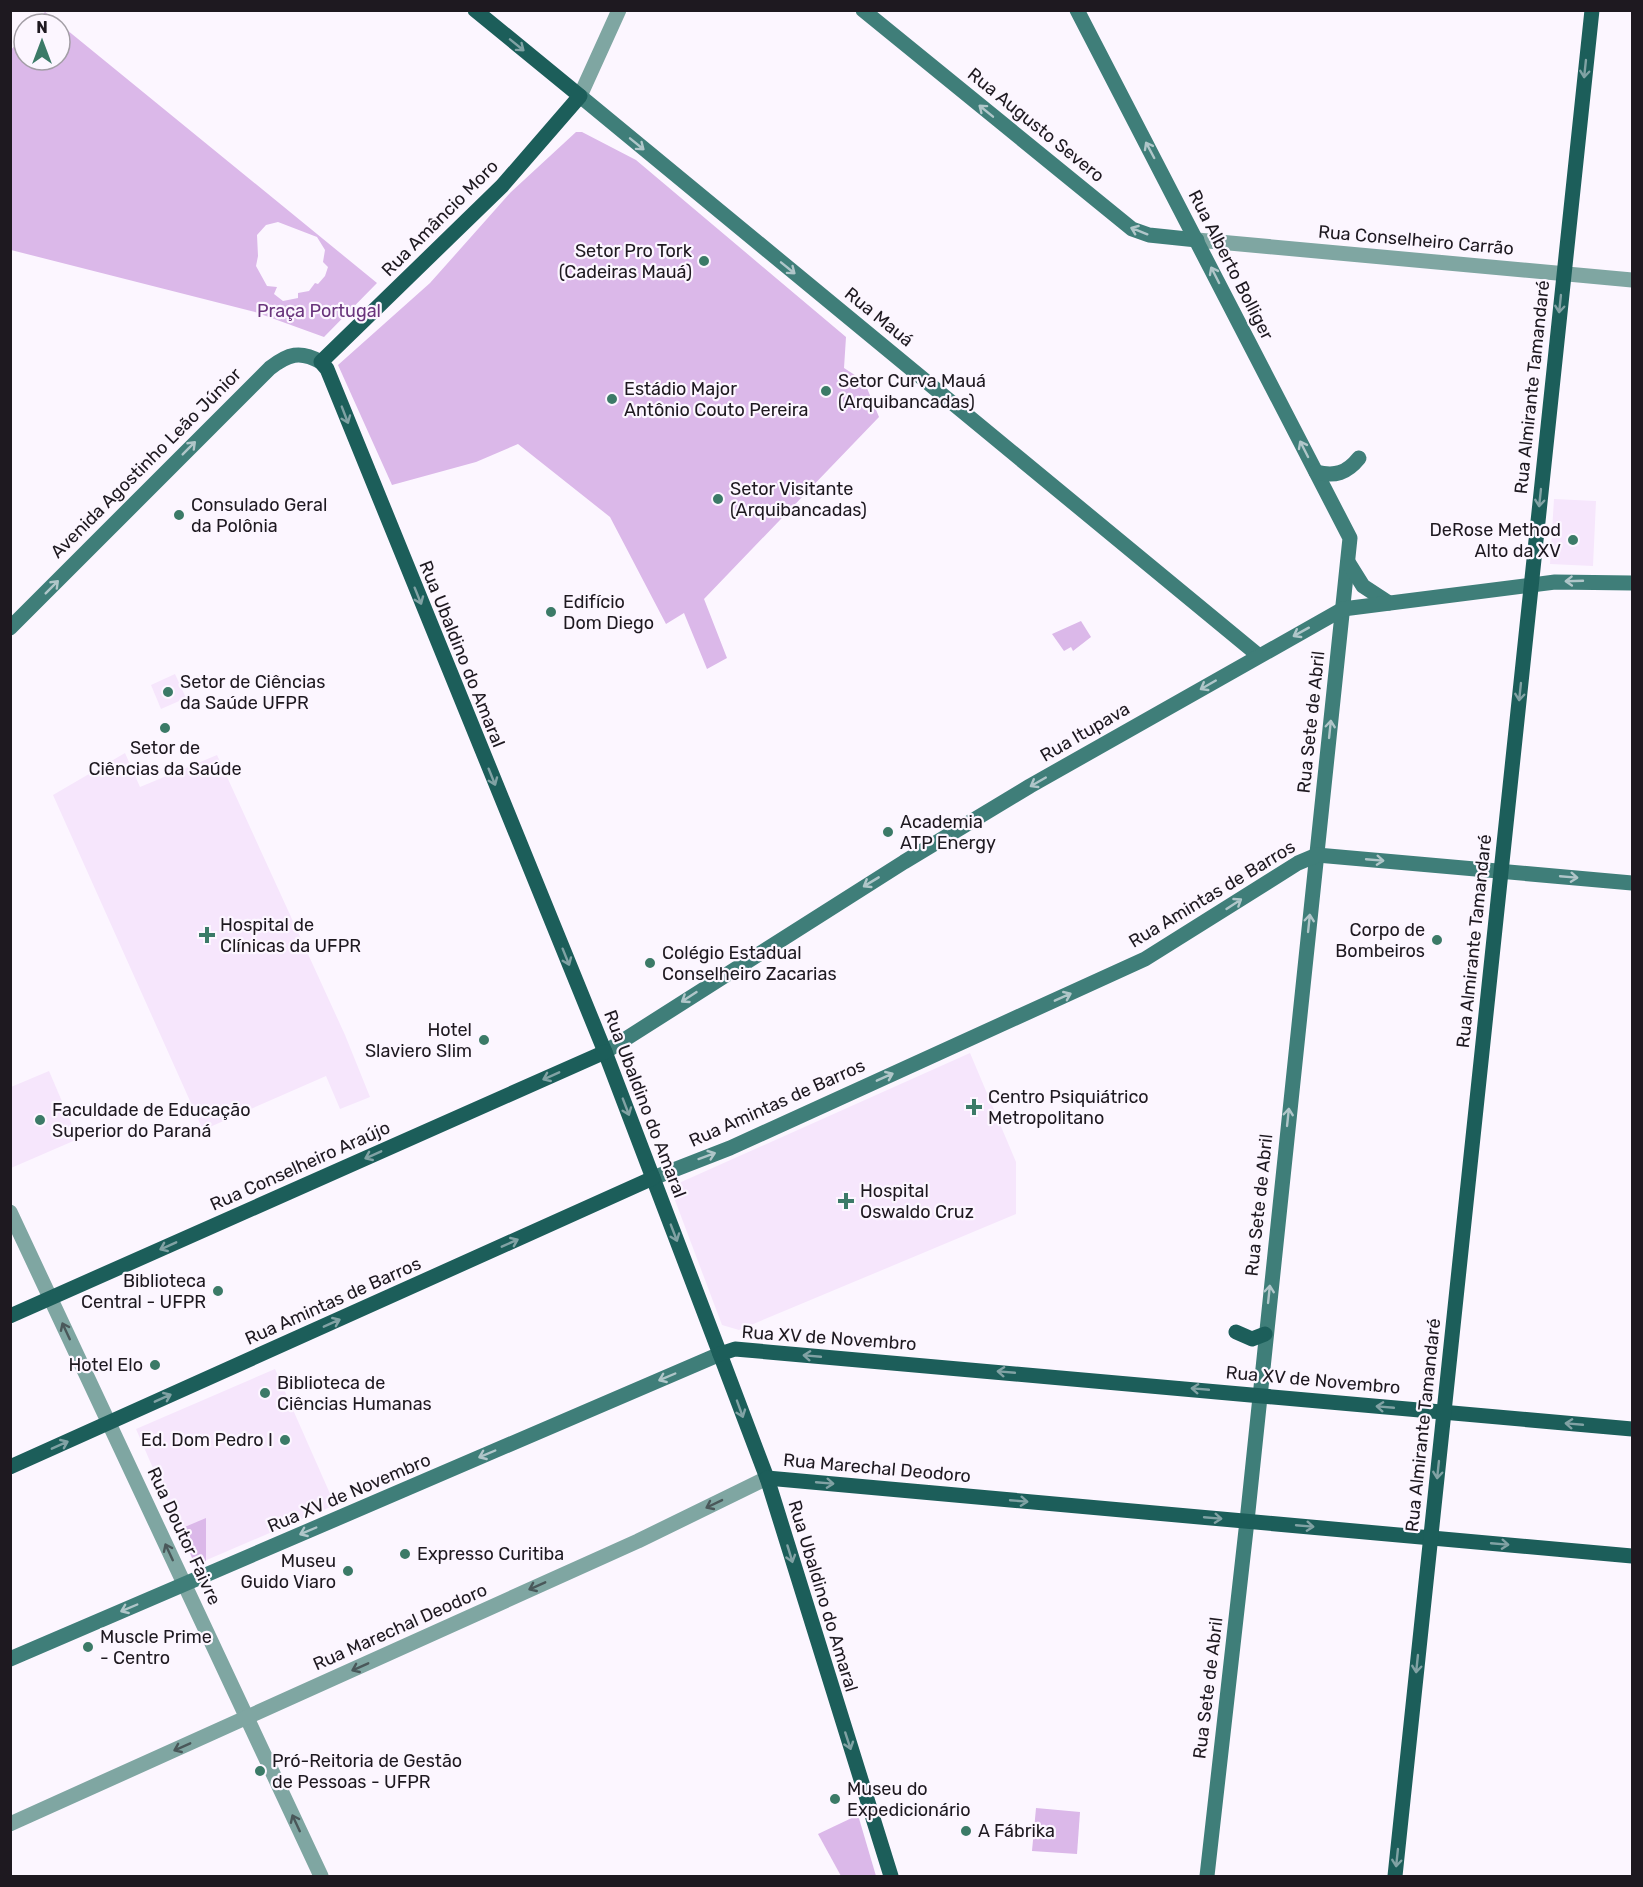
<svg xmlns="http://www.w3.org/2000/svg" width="1643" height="1887" font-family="Rubik,sans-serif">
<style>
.built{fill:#f6e6fc}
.green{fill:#dbb8e9;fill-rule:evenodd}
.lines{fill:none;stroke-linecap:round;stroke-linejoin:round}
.tertiary{stroke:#7fa6a2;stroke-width:15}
.secondary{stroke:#3f7e79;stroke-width:15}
.primary{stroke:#1c5e5a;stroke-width:15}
.oneway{stroke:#81a2a4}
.oneway2{stroke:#b0c6c9}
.oneway3{stroke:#4a585a}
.poi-dot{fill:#3b7a67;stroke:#fcf6ff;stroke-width:2}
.labels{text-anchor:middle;stroke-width:4.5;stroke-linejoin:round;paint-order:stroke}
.street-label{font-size:18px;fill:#1e1920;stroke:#fcf6ff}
.poi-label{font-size:18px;fill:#1e1920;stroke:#fcf6ff;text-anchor:start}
.park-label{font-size:18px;fill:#69347c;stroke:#fcf6ff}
</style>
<rect width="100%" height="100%" fill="#fcf6ff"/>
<g class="built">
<path d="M1554 499 1596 501 1593 566 1550 564Z"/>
<path d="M175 674 186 698 161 709 151 685Z"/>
<path d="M125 753 140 787 217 755 345 1035 370 1097 340 1109 326 1076 203 1130 53 795Z"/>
<path d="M970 1053 1016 1162V1214L739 1330 722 1325 670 1187Z"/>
<path d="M49 1071 78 1139 11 1168V1087Z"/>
<path d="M275 1369 335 1505 195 1565 136 1429Z"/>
</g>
<g class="green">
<path d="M45 12 377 283 324 337 255 312 11 250V50L24 35V60H60V24H34ZM278 222 317 237 325 250 323 262 328 267 325 276 318 284 315 283 309 291 298 293V298L283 301 274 294 277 287 267 286 256 266 258 256 257 235 266 225Z"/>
<path d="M576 132H582L636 160 846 337 844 368 864 381 879 417 704 599 727 658 707 669 684 613 666 624 610 517 518 444 476 462 392 485 338 365 430 283 511 192Z"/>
<path d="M1081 621 1091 637 1073 651 1071 647 1064 651 1052 634Z"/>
<path d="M206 1518V1561L195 1565 180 1529Z"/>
<path d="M1036 1808 1080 1812 1077 1854 1032 1851Z"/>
<path d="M858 1815 876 1876H841L818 1834Z"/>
</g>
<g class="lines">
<g class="tertiary">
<path d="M580 96 619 10"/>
<path d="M1197 240 1632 280"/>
<path d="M10 1212 321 1876"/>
<path d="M10 1824 638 1541 767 1478"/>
</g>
<g class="secondary">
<path d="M863 10 1132 229 1149 235 1197 240"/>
<path d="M1077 10 1350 538 1247 1521 1207 1876"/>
<path d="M580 96 1258 655"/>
<path d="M1316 472C1335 477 1347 473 1359 458"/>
<path d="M1348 562 1363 586 1389 603"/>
<path d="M10 628 270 368C288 354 300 350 321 362"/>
<path d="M605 1052 904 862 1030 786 1343 609 1555 582 1632 583"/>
<path d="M653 1178 730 1148 1145 959 1298 863 1317 855 1632 883"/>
<path d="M10 1659 720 1354"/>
</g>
<g class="primary">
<path d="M475 10 580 96 502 186 321 362 327 369 605 1052 720 1354 767 1478 891 1876"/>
<path d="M10 1316 605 1052"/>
<path d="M1236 1332 1252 1339 1265 1334"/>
<path d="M720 1354 735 1349 1632 1429"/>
<path d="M10 1467 653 1178"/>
<path d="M767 1478 1632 1556"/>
<path d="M1395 1876 1592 10"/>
</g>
</g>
<defs><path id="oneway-shaft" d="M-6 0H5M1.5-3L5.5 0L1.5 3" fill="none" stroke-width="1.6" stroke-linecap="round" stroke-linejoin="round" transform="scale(1.5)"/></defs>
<g class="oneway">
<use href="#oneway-shaft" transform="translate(517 45) rotate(39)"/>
<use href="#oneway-shaft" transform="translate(1585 69) rotate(96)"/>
<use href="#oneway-shaft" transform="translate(1560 304) rotate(96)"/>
<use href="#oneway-shaft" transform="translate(345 415) rotate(69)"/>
<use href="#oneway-shaft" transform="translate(1540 498) rotate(96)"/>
<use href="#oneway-shaft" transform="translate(418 596) rotate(68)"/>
<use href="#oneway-shaft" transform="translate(1520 692) rotate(96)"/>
<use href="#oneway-shaft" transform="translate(492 777) rotate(68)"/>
<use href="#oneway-shaft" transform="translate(566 957) rotate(68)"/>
<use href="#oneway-shaft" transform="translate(551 1076) rotate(156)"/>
<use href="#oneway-shaft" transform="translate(626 1107) rotate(69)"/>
<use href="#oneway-shaft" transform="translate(373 1155) rotate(156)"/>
<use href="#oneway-shaft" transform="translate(674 1233) rotate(69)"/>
<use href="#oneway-shaft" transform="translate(510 1243) rotate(-24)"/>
<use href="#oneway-shaft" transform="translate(168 1246) rotate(156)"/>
<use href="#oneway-shaft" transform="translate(332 1323) rotate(-24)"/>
<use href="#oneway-shaft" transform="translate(812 1356) rotate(-175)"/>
<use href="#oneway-shaft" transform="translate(1006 1372) rotate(-175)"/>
<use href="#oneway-shaft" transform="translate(1200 1389) rotate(-175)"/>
<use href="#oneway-shaft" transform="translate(163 1398) rotate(-24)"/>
<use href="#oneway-shaft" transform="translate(1385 1407) rotate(-175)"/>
<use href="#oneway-shaft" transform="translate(740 1409) rotate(70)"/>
<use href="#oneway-shaft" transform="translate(1574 1424) rotate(-175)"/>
<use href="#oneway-shaft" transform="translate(60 1445) rotate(-24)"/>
<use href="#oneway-shaft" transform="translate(1438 1470) rotate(96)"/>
<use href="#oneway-shaft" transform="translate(825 1483) rotate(5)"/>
<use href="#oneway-shaft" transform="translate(1019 1501) rotate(5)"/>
<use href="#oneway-shaft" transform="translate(1213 1518) rotate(5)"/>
<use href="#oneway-shaft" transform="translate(1305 1526) rotate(5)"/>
<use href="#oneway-shaft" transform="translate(1500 1544) rotate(5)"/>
<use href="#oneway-shaft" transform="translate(790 1554) rotate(73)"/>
<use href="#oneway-shaft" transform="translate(1417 1664) rotate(96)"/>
<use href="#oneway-shaft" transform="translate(848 1741) rotate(72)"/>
<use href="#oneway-shaft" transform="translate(1397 1858) rotate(96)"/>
</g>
<g class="oneway2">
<use href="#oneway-shaft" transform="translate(986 111) rotate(-141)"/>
<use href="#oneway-shaft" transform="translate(637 144) rotate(39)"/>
<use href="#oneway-shaft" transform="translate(1150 150) rotate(-118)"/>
<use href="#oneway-shaft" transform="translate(1139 231) rotate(-158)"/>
<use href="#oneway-shaft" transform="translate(788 268) rotate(39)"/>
<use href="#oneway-shaft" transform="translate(1215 275) rotate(-117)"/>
<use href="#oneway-shaft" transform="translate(189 448) rotate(-45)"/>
<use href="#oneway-shaft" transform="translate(1304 449) rotate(-117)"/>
<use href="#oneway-shaft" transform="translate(1574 581) rotate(178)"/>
<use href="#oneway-shaft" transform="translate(52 587) rotate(-45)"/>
<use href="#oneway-shaft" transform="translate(1301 632) rotate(151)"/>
<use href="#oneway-shaft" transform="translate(1208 685) rotate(150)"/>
<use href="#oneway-shaft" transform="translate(1330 729) rotate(-84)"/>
<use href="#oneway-shaft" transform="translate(1038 782) rotate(150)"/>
<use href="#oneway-shaft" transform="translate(1375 860) rotate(5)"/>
<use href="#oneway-shaft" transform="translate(1569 877) rotate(5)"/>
<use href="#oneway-shaft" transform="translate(871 882) rotate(149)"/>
<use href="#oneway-shaft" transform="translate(1234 904) rotate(-33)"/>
<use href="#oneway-shaft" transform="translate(1309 923) rotate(-84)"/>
<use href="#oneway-shaft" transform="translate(689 997) rotate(147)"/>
<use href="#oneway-shaft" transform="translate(1063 997) rotate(-24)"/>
<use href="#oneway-shaft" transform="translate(885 1077) rotate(-24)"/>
<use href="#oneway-shaft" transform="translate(1288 1117) rotate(-84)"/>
<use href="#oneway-shaft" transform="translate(707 1156) rotate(-20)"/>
<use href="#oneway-shaft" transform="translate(1269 1294) rotate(-84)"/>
<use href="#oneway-shaft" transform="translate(667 1377) rotate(157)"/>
<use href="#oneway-shaft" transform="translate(487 1454) rotate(157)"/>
<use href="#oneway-shaft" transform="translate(308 1531) rotate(157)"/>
<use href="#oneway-shaft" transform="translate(129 1608) rotate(157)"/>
</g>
<g class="oneway3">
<use href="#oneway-shaft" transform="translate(66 1331) rotate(-115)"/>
<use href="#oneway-shaft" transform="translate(714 1504) rotate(154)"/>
<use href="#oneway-shaft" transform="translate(169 1552) rotate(-115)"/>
<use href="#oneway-shaft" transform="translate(537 1586) rotate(156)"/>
<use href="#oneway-shaft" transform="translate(360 1667) rotate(156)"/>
<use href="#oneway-shaft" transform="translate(182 1747) rotate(156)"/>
<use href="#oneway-shaft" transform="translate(296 1823) rotate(-115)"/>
</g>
<g class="poi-dot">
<circle cx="704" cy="261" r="6"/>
<circle cx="826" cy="391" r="6"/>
<circle cx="612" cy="399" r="6"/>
<circle cx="718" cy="499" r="6"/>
<circle cx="179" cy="515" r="6"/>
<circle cx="1573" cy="540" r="6"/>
<circle cx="551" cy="612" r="6"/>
<circle cx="168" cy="692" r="6"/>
<circle cx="165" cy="728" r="6"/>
<circle cx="888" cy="832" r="6"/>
<path d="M204 926h6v6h6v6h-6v6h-6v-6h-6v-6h6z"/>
<circle cx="1437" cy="940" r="6"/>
<circle cx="650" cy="963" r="6"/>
<circle cx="484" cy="1040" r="6"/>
<path d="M971 1098h6v6h6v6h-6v6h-6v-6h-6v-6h6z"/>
<circle cx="40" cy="1120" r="6"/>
<path d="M843 1192h6v6h6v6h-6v6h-6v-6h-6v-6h6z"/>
<circle cx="218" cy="1291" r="6"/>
<circle cx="155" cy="1365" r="6"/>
<circle cx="265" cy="1393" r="6"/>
<circle cx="285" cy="1440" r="6"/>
<circle cx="405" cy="1554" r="6"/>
<circle cx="348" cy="1571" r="6"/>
<circle cx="88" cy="1647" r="6"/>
<circle cx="260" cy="1771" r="6"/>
<circle cx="835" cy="1799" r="6"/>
<circle cx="966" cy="1831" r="6"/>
</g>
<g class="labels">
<g class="street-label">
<text transform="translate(1036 125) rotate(39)" y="6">Rua Augusto Severo</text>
<text transform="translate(440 218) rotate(-45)" y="6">Rua Amâncio Moro</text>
<text transform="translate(1416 240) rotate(5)" y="6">Rua Conselheiro Carrão</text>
<text transform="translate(1231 265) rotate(63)" y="6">Rua Alberto Bolliger</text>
<text transform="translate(879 317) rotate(39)" y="6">Rua Mauá</text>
<text transform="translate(1532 387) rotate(-84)" y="6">Rua Almirante Tamandaré</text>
<text transform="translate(146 463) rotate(-45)" y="6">Avenida Agostinho Leão Júnior</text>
<text transform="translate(462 654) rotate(68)" y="6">Rua Ubaldino do Amaral</text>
<text transform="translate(1311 722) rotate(-84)" y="6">Rua Sete de Abril</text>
<text transform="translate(1085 732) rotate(-30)" y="6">Rua Itupava</text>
<text transform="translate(1212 894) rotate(-31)" y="6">Rua Amintas de Barros</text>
<text transform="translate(1474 941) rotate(-84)" y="6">Rua Almirante Tamandaré</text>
<text transform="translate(777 1103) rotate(-24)" y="6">Rua Amintas de Barros</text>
<text transform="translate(645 1104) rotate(69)" y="6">Rua Ubaldino do Amaral</text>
<text transform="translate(300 1166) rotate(-24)" y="6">Rua Conselheiro Araújo</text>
<text transform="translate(1259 1205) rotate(-84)" y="6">Rua Sete de Abril</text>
<text transform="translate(333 1301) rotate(-24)" y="6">Rua Amintas de Barros</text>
<text transform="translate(829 1338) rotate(4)" y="6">Rua XV de Novembro</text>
<text transform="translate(1313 1380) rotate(5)" y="6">Rua XV de Novembro</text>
<text transform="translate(1423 1425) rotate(-84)" y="6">Rua Almirante Tamandaré</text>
<text transform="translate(877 1468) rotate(5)" y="6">Rua Marechal Deodoro</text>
<text transform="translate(349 1493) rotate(-23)" y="6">Rua XV de Novembro</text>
<text transform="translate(184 1536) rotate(65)" y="6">Rua Doutor Faivre</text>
<text transform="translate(823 1596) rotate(73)" y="6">Rua Ubaldino do Amaral</text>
<text transform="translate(400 1627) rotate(-24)" y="6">Rua Marechal Deodoro</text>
<text transform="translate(1208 1688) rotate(-83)" y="6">Rua Sete de Abril</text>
</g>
<g class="poi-label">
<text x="692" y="257" text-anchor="end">Setor Pro Tork<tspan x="692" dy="21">(Cadeiras Mauá)</tspan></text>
<text x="838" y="387">Setor Curva Mauá<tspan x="838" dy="21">(Arquibancadas)</tspan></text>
<text x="624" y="395">Estádio Major<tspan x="624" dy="21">Antônio Couto Pereira</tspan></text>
<text x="730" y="495">Setor Visitante<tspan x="730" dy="21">(Arquibancadas)</tspan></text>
<text x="191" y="511">Consulado Geral<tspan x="191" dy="21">da Polônia</tspan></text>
<text x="1561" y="536" text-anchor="end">DeRose Method<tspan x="1561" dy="21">Alto da XV</tspan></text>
<text x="563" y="608">Edifício<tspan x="563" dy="21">Dom Diego</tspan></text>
<text x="180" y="688">Setor de Ciências<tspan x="180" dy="21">da Saúde UFPR</tspan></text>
<text x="165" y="754" text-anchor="middle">Setor de<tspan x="165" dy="21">Ciências da Saúde</tspan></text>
<text x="900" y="828">Academia<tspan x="900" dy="21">ATP Energy</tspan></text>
<text x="220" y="931">Hospital de<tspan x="220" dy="21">Clínicas da UFPR</tspan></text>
<text x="1425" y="936" text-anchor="end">Corpo de<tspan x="1425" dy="21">Bombeiros</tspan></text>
<text x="662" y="959">Colégio Estadual<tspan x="662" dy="21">Conselheiro Zacarias</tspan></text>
<text x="472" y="1036" text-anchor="end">Hotel<tspan x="472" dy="21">Slaviero Slim</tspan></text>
<text x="988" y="1103">Centro Psiquiátrico<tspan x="988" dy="21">Metropolitano</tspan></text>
<text x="52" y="1116">Faculdade de Educação<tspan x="52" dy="21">Superior do Paraná</tspan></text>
<text x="860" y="1197">Hospital<tspan x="860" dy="21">Oswaldo Cruz</tspan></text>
<text x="206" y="1287" text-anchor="end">Biblioteca<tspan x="206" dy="21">Central - UFPR</tspan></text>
<text x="143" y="1371" text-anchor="end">Hotel Elo</text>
<text x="277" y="1389">Biblioteca de<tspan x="277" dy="21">Ciências Humanas</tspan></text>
<text x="273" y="1446" text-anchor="end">Ed. Dom Pedro I</text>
<text x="417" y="1560">Expresso Curitiba</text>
<text x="336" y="1567" text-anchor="end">Museu<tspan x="336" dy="21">Guido Viaro</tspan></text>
<text x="100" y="1643">Muscle Prime<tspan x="100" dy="21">- Centro</tspan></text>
<text x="272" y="1767">Pró-Reitoria de Gestão<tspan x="272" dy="21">de Pessoas - UFPR</tspan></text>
<text x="847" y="1795">Museu do<tspan x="847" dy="21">Expedicionário</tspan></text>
<text x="978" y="1837">A Fábrika</text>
</g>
<g class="park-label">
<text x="319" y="317">Praça Portugal</text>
</g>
</g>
<rect width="1643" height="1887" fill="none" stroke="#1e1920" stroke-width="24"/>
<g transform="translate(42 42)"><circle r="28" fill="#fcf6ff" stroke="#a39ea6" stroke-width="1.5"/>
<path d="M0-4.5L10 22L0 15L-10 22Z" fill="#3b7a67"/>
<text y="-9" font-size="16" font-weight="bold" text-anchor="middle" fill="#1e1920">N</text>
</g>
</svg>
